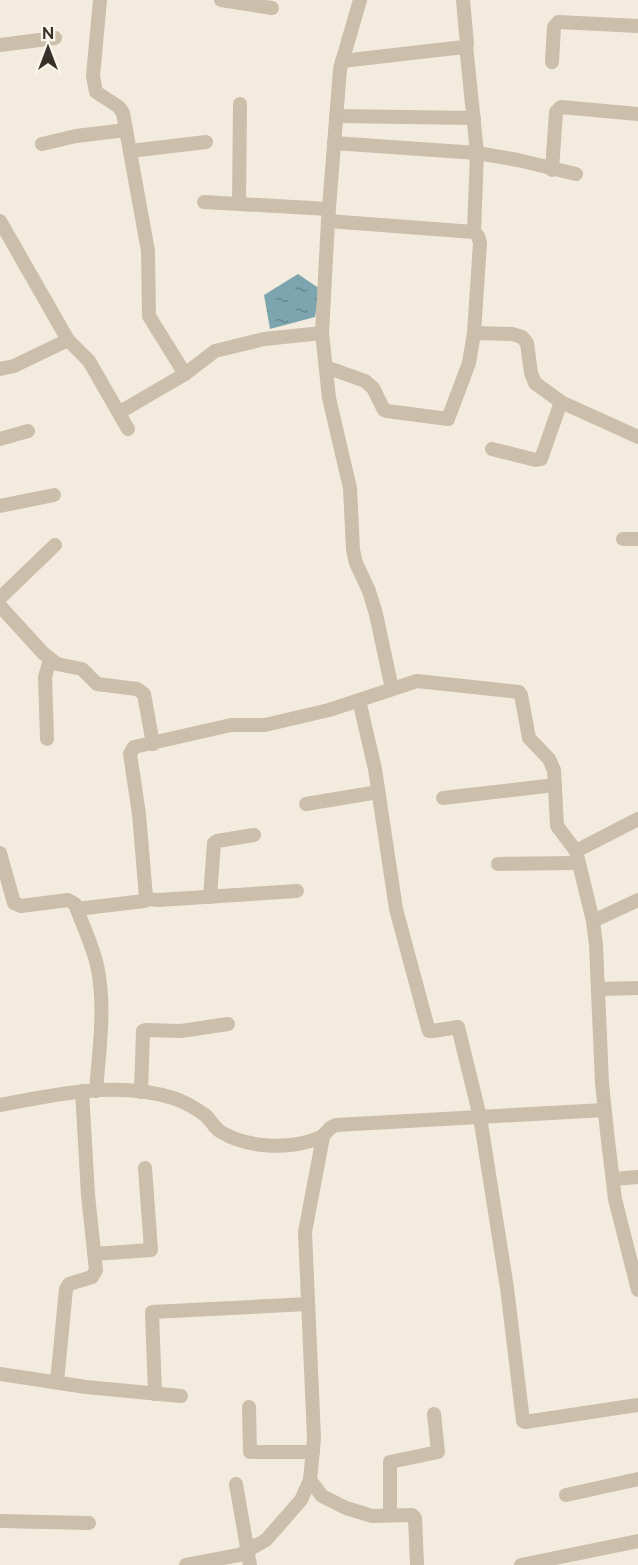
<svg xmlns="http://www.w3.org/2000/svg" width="638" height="1565" font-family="Raleway,sans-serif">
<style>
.water{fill:url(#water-ripples)}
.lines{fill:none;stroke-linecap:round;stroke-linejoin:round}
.minor{stroke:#cbbeaa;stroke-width:14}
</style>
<defs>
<pattern id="water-ripples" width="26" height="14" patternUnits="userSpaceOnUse" patternTransform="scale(1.5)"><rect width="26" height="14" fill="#7da5b0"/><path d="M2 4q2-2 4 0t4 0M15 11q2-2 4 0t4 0" fill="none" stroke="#67878f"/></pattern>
</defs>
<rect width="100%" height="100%" fill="#f3ecde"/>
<path class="water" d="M298 274 320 289 315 317 270 329 264 295Z"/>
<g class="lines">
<g class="minor">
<path d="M100 0 93 76 96 92 119 107 123 113 148 251 149 316 185 374"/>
<path d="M221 0 272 8"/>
<path d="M0 45 55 38"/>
<path d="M466 45 477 153 474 232"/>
<path d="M342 61 464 47 467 44 463 0"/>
<path d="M552 62 554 27 558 22 638 26"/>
<path d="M336 116 474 118"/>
<path d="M334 143 477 153 518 160 576 174"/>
<path d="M42 144 76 136 126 130"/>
<path d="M130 151 206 142"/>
<path d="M552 170 556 112 561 107 638 114"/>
<path d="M204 202 329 209"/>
<path d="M239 204 240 104"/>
<path d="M0 221 68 340 89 361 128 429"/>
<path d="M328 221 474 232 478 236 480 243 474 333 512 334 522 337 527 343 531 373 535 383 561 402 638 437"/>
<path d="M322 333 328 221 340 69 360 0"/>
<path d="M326 367 365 381 373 388 384 410 387 411 448 419 469 363 474 333"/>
<path d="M0 369 14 366 68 340"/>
<path d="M120 412 185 374 215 351 264 339 322 333 329 398 350 488 353 550 356 563 369 591 376 614 392 689"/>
<path d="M0 439 28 431"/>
<path d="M492 449 536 460 541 459 561 402"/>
<path d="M0 506 54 495"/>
<path d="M623 539H638"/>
<path d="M0 598 55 545"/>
<path d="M0 606 43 653 57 664 82 669 97 684 137 689 144 694 153 744"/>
<path d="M359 700 375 769 396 909 428 1028 429 1031H433L458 1027 480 1117 507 1288 523 1421 525 1422 638 1405"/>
<path d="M47 739 45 677 50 659"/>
<path d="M443 798 555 785"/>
<path d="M306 804 378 792"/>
<path d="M576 851 638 819"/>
<path d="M0 853 14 903 21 906 68 900 75 904C82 924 92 944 97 965 106 1006 99 1051 96 1091"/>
<path d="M498 864 577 863"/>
<path d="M210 897 214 843 217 841 254 835"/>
<path d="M145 899 158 900 297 891"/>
<path d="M77 909 144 901 146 897 139 814 130 754 134 747 231 725H265L329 710 417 681 519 692 521 695 529 738 549 759 554 770 557 826 576 851 593 921 596 945 602 1083 607 1132 615 1199 638 1290"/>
<path d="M593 921 638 900"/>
<path d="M598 989 638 988"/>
<path d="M141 1092 143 1031 146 1030 181 1031 228 1024"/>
<path d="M0 1105C55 1094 118 1081 173 1098 183 1101 197 1109 205 1115 211 1120 214 1128 221 1132 248 1148 289 1150 319 1138 327 1135 326 1128 336 1125L604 1110"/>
<path d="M613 1179 638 1177"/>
<path d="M94 1254 151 1250 145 1168"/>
<path d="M0 1374 86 1387 181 1396"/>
<path d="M57 1382 66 1289 69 1284 92 1277 96 1270 88 1195 82 1091"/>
<path d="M155 1394 152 1312 308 1304"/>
<path d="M249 1407 250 1452H313"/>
<path d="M310 1480 322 1496 346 1508 372 1516 412 1515 415 1518 417 1565"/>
<path d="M236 1484 250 1565"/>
<path d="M566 1495 638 1479"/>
<path d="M390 1515V1462L438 1452 434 1414"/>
<path d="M0 1521 89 1523"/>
<path d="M186 1565 239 1555 266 1540 301 1500 310 1480 314 1438 305 1232 323 1137"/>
<path d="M521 1565 638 1541"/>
</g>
</g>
<g transform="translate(48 48)" stroke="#faf5eb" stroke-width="4.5" paint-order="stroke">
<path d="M0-4.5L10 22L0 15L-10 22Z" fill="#383129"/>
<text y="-9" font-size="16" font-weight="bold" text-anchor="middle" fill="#383129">N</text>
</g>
</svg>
